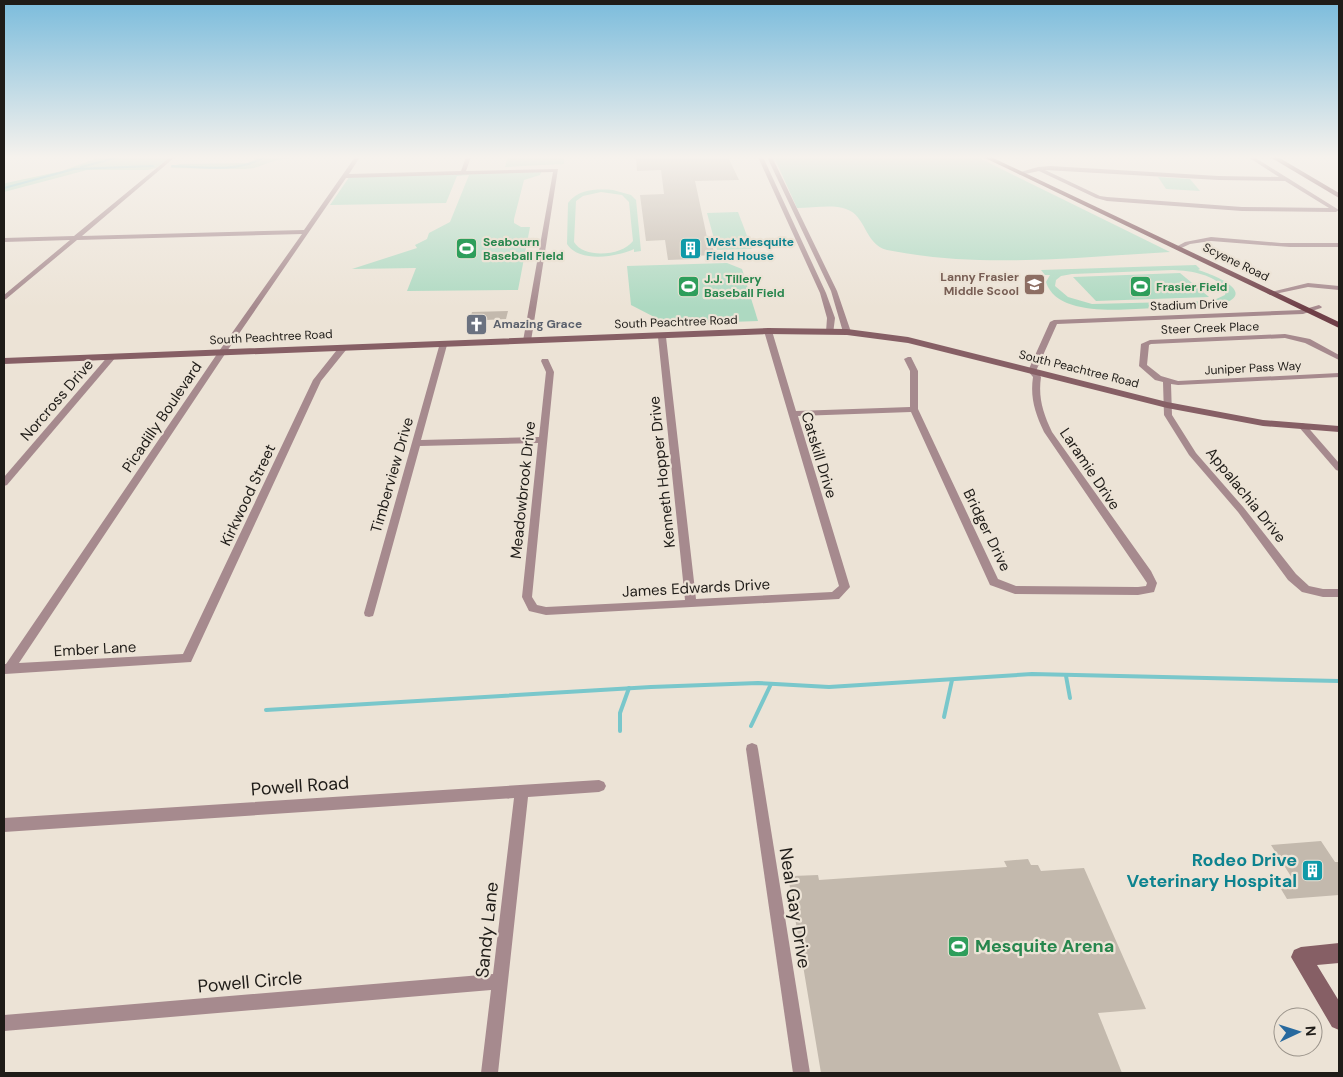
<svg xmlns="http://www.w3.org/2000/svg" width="1343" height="1077" font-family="'DM Sans',sans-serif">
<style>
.green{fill:#add9c1;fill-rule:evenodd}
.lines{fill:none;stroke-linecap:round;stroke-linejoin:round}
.stream-far1{stroke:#79c7cb;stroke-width:2}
.stream{stroke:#79c7cb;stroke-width:4}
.building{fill:#c3b9ad}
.street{fill:#a68a8e;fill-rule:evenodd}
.secondary{fill:#865f65;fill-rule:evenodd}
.primary{fill:#6f4048;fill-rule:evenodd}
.labels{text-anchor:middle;stroke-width:4.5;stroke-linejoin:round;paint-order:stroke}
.far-leisure-label{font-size:12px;font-weight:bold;fill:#27864d;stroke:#ece3d6;text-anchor:start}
.far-culture-label{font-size:12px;font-weight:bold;fill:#0d838f;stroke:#ece3d6;text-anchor:start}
.far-street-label{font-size:12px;fill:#1f1c18;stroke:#ece3d6}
.far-education-label{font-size:12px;font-weight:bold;fill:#785e54;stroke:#ece3d6;text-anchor:end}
.far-worship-label{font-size:12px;font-weight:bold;fill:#5b616d;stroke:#ece3d6;text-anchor:start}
.street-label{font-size:15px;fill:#1f1c18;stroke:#ece3d6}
.near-street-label{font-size:18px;fill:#1f1c18;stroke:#ece3d6}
.near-culture-label{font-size:18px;font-weight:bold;fill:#0d838f;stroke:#ece3d6;text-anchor:end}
.near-leisure-label{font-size:18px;font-weight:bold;fill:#27864d;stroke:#ece3d6;text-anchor:start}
</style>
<rect width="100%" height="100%" fill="#ece3d6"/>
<g class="green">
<path d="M100 157H170L156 168 148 170H87L4 192V184L6 183 62 171Z"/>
<path d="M259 157H298L277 160 254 168 244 169 170 168 179 164 248 163Z"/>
<path d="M508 157H564V164L505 167Z"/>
<path d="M774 157H977L1170 252C1076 257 981 269 887 250 865 245 866 215 846 209 833 204 812 208 797 208Z"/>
<path d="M541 172 540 175 524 180 514 219V223L521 227H530L518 290 407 291 416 268 352 269 417 248 415 245 427 239 429 233 450 222 469 175 457 176 446 203 330 205 350 176Z"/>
<path d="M1158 177 1190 179 1200 191 1166 189Z"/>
<path d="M613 190 631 195 636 200 641 251 634 252V249C617 257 579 263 567 244L568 203C578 189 597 189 613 190ZM601 192 622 195 629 202 633 241C622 256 584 259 574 242L576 201 583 196Z"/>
<path d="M738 212 752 249 717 250 707 213Z"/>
<path d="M727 263 742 269 758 321 675 324 662 321 631 305 627 266Z"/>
<path d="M1196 265 1200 269 1198 270C1215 275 1260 294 1219 305 1198 306 1176 307 1154 308 1126 309 1057 318 1046 282L1050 275H1045L1041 270ZM1173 270C1192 271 1214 274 1226 290L1225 295 1212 301 1092 304 1068 297 1055 286 1056 280 1061 276 1072 274Z"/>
<path d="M1180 273 1209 297 1096 301 1073 277Z"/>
</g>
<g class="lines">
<g class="stream-far1">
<path d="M172 166C202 167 238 173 265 157"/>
<path d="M81 167 119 157"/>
<path d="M4 188 74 169 153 166"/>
</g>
<g class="stream">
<path d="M1066 676 1070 698"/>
<path d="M266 710 651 687 758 683 829 687 1032 674 1339 681"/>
<path d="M944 717 952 680"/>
<path d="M751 726 771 684"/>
<path d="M620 731V713L629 688"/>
</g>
</g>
<g class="building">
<path d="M636 157H728L739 180 695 181 708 242H711L715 255 692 256 693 259 668 260 665 240 646 241 640 195 664 194 661 170 637 171Z"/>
<path d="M508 311 506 319 486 320 484 329H467L472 312Z"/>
<path d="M1321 841 1335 862H1339V895L1287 899 1275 879 1292 878 1271 845Z"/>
<path d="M1028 859 1031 865H1038L1041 871 1084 868 1146 1009 1098 1013 1122 1073H821L789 882H794L793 876 818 875 819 880 1007 867 1004 861Z"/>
</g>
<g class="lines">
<g class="street">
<path d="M170 157H175L82 236 304 230 355 157H360L349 174 461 171 466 157H471L466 171 558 169 531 341 527 343 523 341 553 172 346 178 225 354 19 663 183 654 313 380 340 346H346V350L321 381 191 662 5 674 4 664H6L217 354 302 234 77 240 6 299 4 300V295L70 240 4 242V238L74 236Z"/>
<path d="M758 157H763L826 293 835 318 833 334 826 332 827 318 820 293Z"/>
<path d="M767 157H772L837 291 851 332 850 334 843 332 831 291Z"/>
<path d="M1248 157H1254L1339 210 1336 212 1242 211 1107 201 1096 198 1039 171 1020 175 1017 173 1038 167 1050 166 1219 176 1279 177ZM1045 170 1219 180 1285 181 1329 208 1242 207 1107 197 1100 196Z"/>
<path d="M1211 237 1281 243H1339V247H1290L1211 241 1190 244 1177 250 1174 248 1185 242Z"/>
<path d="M1308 283 1339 286V290L1308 287 1270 295 1267 293Z"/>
<path d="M1319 305 1322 307 1321 308 1303 314 1057 324 1036 371 1041 377C1038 398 1043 413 1052 432L1151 571 1157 583 1154 592 1138 595 1015 594 990 585 911 412 798 416 850 587 839 599 546 615 529 611 522 597 538 443 420 446 374 613 373 616 369 617 365 616 364 613 440 343H446L447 345 421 440 539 437 546 372 541 361 542 359H548L554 372 532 597 537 605 546 607 685 600 658 337 662 335 666 337 696 599 832 592 839 586 764 331 768 329 772 331 796 411 910 407V371L904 359 908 357H911L918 371V409L998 579 1016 586 1138 587 1146 586 1147 583 1143 577 1044 432C1035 413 1030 398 1033 377L1028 371 1050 322 1054 320 1302 310Z"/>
<path d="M1285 334 1310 339 1339 355V360L1305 343 1285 338 1151 344 1149 345 1147 365 1161 376 1178 381 1339 373V377L1178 385 1171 384 1172 415 1196 453 1244 508 1296 574 1309 586 1323 589H1339V597H1323L1302 592 1288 580 1238 512 1189 455 1164 415 1163 382 1155 380 1139 366 1141 344 1150 340Z"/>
<path d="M109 355H112L116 357 7 485 4 486V477Z"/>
<path d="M1302 423 1305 424 1339 463V471L1336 470 1298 426Z"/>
<path d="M752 743 757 745 758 749 810 1073H793L746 749 747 745Z"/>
<path d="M599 780 604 782 606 786 604 790 599 792 528 797 498 1073H481L491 990 4 1031V1015L493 974 514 798 4 832V818Z"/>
</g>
<g class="secondary">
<path d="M1270 157H1278L1339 193V198Z"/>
<path d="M768 328 847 329 908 337 1167 402 1263 420 1339 426V432L1263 426 1167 408 908 343 847 335 768 334 4 364V358Z"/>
<path d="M1339 943V963L1317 965 1339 1001V1030L1332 1027 1291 957 1294 950 1301 947Z"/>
</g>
<path class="primary" d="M983 157H991L1339 322V328Z"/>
</g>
<linearGradient id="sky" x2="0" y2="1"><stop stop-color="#7bbcdc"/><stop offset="0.51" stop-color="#f6f2ed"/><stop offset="1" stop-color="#f6f2ed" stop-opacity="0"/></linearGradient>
<rect width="1343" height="308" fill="url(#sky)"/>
<defs>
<symbol id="stadium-square" viewBox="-11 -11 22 22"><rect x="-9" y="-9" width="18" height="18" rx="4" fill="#2e9e5b" stroke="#ece3d6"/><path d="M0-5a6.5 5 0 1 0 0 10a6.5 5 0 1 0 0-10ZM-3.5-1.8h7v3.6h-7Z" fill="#fff"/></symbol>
<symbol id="building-square" viewBox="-11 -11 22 22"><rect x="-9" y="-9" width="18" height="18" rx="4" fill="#0f9aa8" stroke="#ece3d6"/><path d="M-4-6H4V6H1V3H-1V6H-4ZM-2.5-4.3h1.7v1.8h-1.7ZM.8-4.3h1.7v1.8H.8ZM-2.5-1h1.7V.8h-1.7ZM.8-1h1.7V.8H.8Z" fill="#fff"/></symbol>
<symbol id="school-square" viewBox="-11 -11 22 22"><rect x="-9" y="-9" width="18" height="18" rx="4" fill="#8d6e63" stroke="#ece3d6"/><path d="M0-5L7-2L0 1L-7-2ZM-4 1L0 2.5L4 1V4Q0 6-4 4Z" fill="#fff"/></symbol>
<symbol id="church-square" viewBox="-11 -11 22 22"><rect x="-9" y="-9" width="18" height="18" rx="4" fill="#6b7280" stroke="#ece3d6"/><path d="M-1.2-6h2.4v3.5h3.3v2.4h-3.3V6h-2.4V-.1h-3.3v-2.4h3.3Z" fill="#fff"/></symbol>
</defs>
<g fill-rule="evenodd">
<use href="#stadium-square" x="454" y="236" width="25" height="25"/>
<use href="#building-square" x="678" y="236" width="25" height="25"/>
<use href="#school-square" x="1022" y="272" width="25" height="25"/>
<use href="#stadium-square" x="676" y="274" width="25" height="25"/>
<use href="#stadium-square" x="1128" y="274" width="25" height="25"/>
<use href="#church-square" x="464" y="312" width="25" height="25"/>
<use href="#building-square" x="1300" y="858" width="25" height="25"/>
<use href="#stadium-square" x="946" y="934" width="25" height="25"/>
</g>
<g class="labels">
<g class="far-leisure-label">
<text x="483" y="246">Seabourn<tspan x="483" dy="14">Baseball Field</tspan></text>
<text x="704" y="283">J.J. Tillery<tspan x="704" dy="14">Baseball Field</tspan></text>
<text x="1156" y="291">Frasier Field</text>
</g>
<g class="far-culture-label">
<text x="706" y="246">West Mesquite<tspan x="706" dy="14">Field House</tspan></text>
</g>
<g class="far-street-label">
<text transform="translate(1236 262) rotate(26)" y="4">Scyene Road</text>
<text transform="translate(1189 305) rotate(-2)" y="4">Stadium Drive</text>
<text transform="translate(676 322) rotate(-2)" y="4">South Peachtree Road</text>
<text transform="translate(1210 328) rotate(-2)" y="4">Steer Creek Place</text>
<text transform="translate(271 337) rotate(-3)" y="4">South Peachtree Road</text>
<text transform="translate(1253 368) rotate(-3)" y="4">Juniper Pass Way</text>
<text transform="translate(1079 369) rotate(14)" y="4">South Peachtree Road</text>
</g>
<g class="far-education-label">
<text x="1019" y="281">Lanny Frasier<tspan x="1019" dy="14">Middle Scool</tspan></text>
</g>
<g class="far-worship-label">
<text x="493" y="328">Amazing Grace</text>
</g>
<g class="street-label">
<text transform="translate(57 400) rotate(-49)" y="5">Norcross Drive</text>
<text transform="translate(162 417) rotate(-56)" y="5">Picadilly Boulevard</text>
<text transform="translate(819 455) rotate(73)" y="5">Catskill Drive</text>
<text transform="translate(1090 469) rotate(56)" y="5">Laramie Drive</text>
<text transform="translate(662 472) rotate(-96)" y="5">Kenneth Hopper Drive</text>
<text transform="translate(392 475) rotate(-74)" y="5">Timberview Drive</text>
<text transform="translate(523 490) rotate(-84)" y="5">Meadowbrook Drive</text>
<text transform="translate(248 495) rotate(-65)" y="5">Kirkwood Street</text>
<text transform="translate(1246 495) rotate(51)" y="5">Appalachia Drive</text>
<text transform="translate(987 530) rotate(64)" y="5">Bridger Drive</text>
<text transform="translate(696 588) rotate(-3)" y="5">James Edwards Drive</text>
<text transform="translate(95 649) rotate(-3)" y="5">Ember Lane</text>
</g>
<g class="near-street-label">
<text transform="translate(300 786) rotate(-4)" y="6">Powell Road</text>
<text transform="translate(795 908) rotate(81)" y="6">Neal Gay Drive</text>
<text transform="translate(487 930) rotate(-84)" y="6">Sandy Lane</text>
<text transform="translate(250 982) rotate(-5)" y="6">Powell Circle</text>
</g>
<g class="near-culture-label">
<text x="1297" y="866">Rodeo Drive<tspan x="1297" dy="21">Veterinary Hospital</tspan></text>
</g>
<g class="near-leisure-label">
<text x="975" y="952">Mesquite Arena</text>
</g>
</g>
<rect width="1343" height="1077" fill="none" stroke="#1f1c18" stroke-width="10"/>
<g transform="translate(1298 1032) rotate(86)"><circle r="24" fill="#ece3d6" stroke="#9a938a"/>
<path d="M0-4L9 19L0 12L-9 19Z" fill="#27699e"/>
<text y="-8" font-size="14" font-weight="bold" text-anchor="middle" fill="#1f1c18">N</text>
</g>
</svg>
